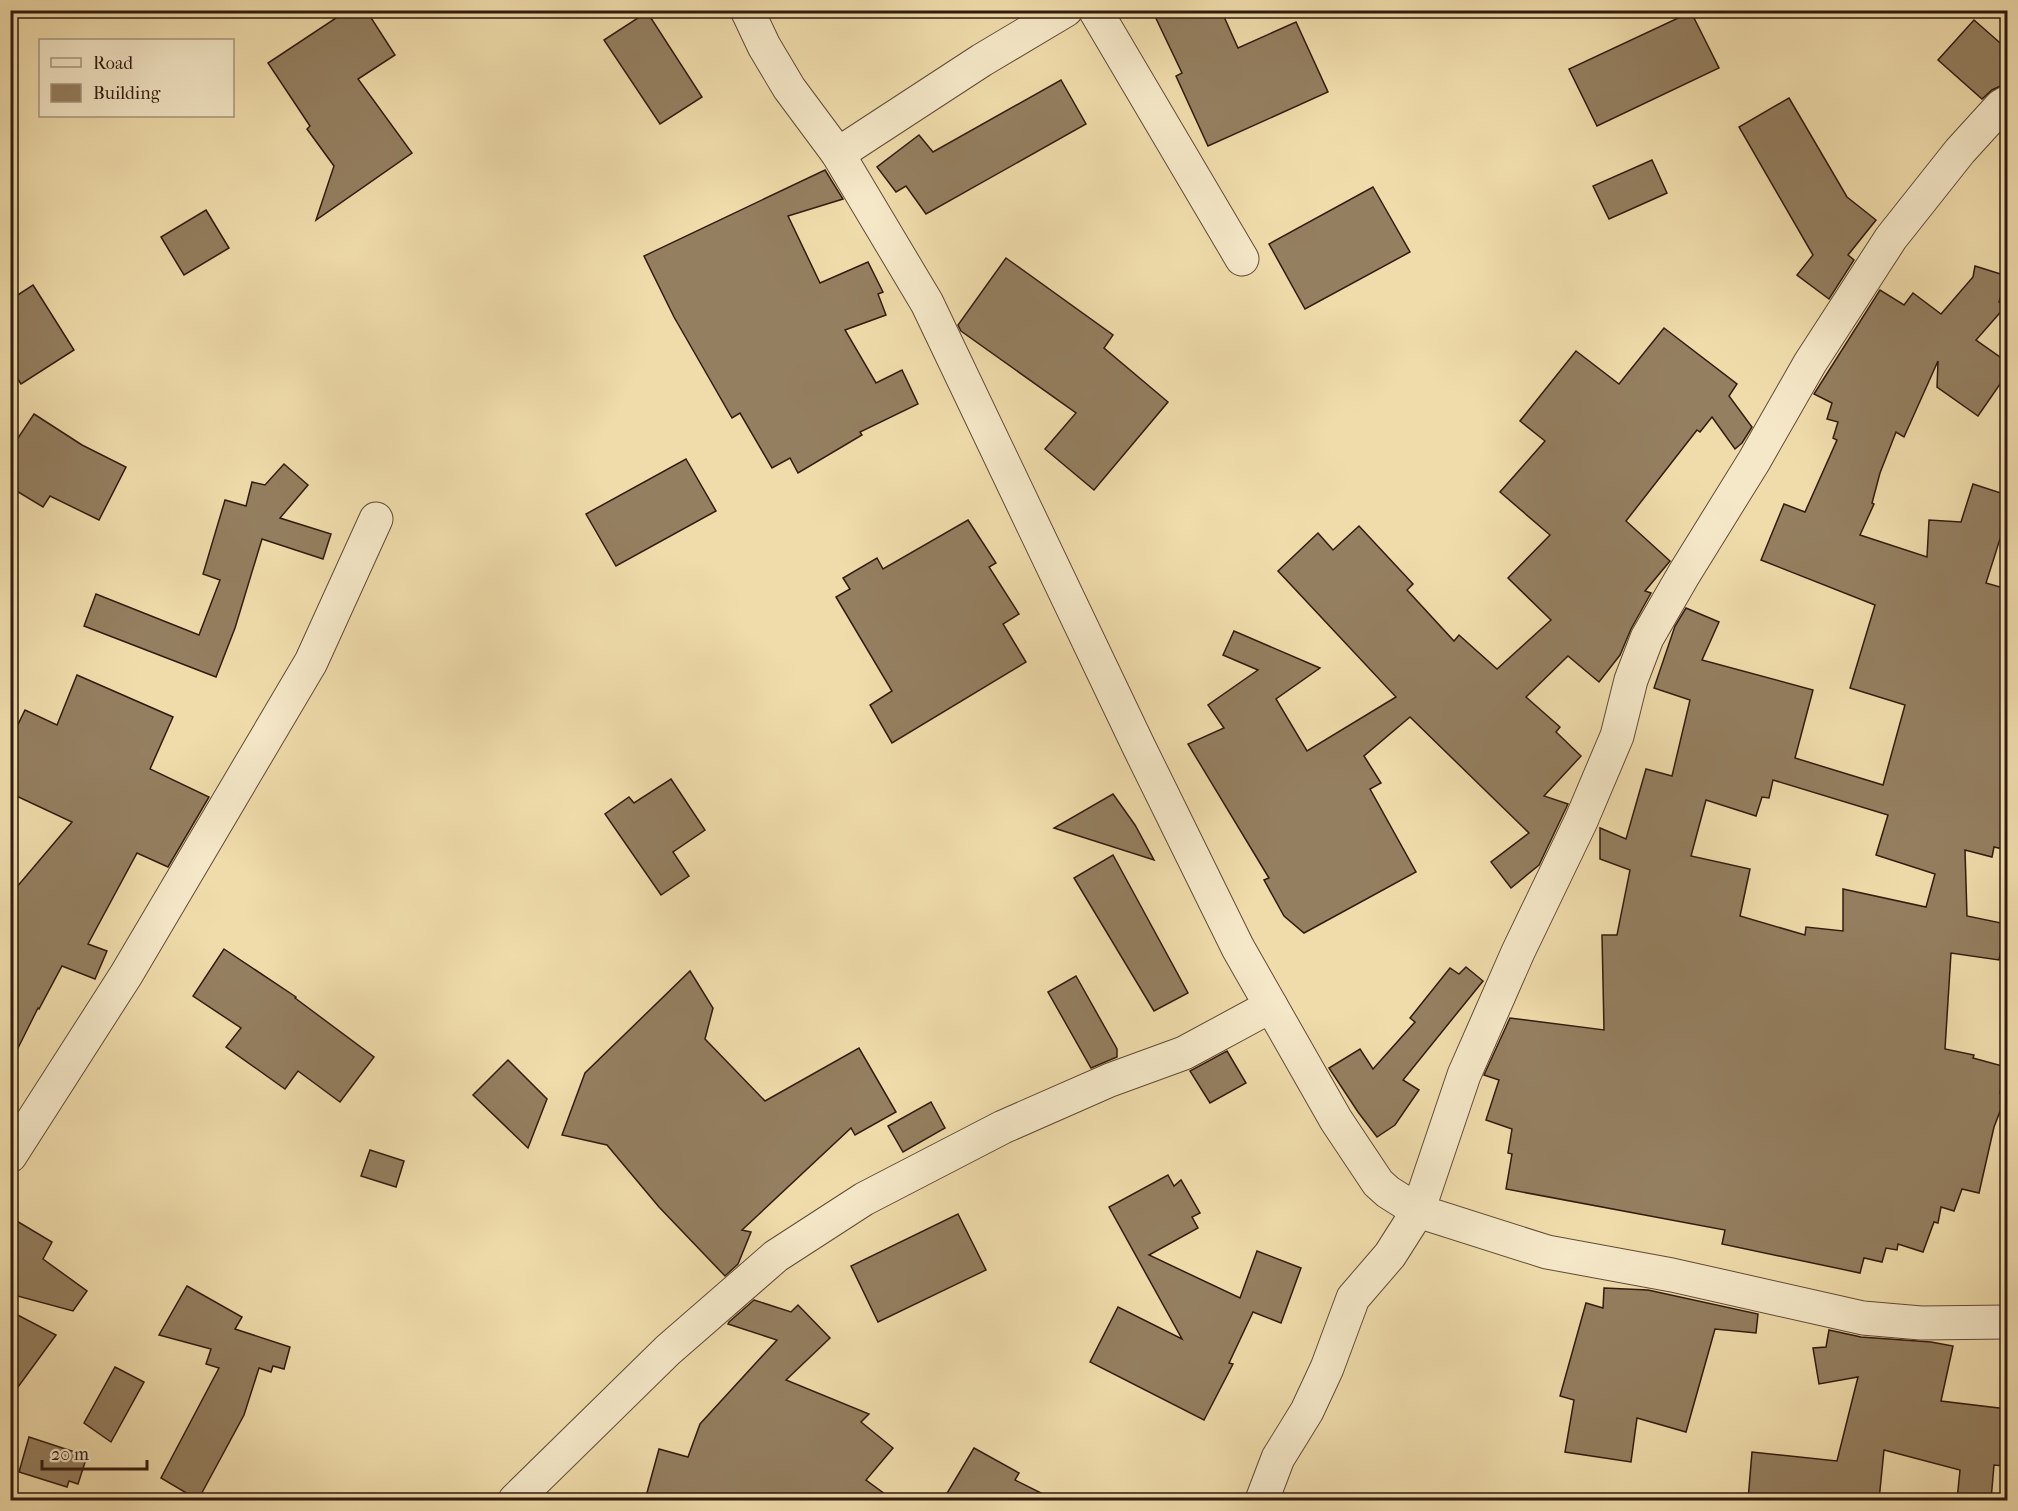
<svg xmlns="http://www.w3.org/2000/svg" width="2018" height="1511" font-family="'IM FELL French Canon',serif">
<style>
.building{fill:#947f60;stroke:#311b0e;stroke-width:1.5;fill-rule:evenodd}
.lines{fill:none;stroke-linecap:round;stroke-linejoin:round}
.street-casing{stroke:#614b35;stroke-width:35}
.street{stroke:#f5e8c8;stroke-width:33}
</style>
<rect width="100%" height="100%" fill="#f0dcab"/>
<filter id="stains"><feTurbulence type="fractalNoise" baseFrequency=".00333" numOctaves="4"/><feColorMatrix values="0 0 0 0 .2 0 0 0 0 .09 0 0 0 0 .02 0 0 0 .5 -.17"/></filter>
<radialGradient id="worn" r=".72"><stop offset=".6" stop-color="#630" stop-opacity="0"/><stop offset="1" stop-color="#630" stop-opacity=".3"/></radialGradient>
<g class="building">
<path d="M348 10H366L395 55 358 79 412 153 316 220 334 166 307 129 310 126 268 63Z"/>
<path d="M1152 10H1221L1238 48 1296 22 1328 92 1208 146 1176 76 1182 73Z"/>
<path d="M647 12 702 97 660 124 604 40Z"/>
<path d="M1691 12 1719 68 1597 126 1569 69Z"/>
<path d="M1974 20 2007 49V83L1992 90 1982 99 1938 60Z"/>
<path d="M1061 80 1086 124 926 214 906 186 896 192 877 167 919 135 933 152Z"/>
<path d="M1789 98 1847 197 1876 220 1848 255 1854 260 1829 299 1797 275 1813 255 1739 127Z"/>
<path d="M1652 160 1667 193 1609 219 1593 186Z"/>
<path d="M825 170 843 199 788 216 820 283 868 262 883 292 878 294 886 315 845 330 876 383 902 370 918 404 860 432 862 435 798 473 790 458 772 468 740 413 732 418 674 317 644 256Z"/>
<path d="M1373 187 1410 252 1305 309 1269 244Z"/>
<path d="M206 210 229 248 184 275 161 237Z"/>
<path d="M1006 258 1113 335 1104 348 1168 402 1094 490 1045 449 1076 413 961 331 958 325Z"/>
<path d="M1975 266 2007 276 1999 302 2005 307 1976 340 2007 362V374L1978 416 1937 387 1938 361 1904 437 1896 432 1880 473 1872 503 1874 504 1860 535 1927 557 1929 520 1961 522 1973 484 2007 495V517L1986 583 2007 589V850L1994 847 1992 857 1965 850 1967 916 2006 924 1999 960 1951 953 1945 1049 1974 1055 1973 1058 2006 1067 2000 1093 2006 1096 1994 1127 1979 1193 1962 1189 1954 1211 1941 1207 1938 1223 1934 1222 1923 1252 1898 1244 1897 1250 1886 1248 1882 1262 1864 1258 1860 1273 1722 1244 1725 1230 1506 1189 1512 1154 1508 1153 1512 1129 1486 1120 1499 1080 1484 1075 1510 1018 1604 1030 1602 935H1617L1630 870 1600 859V828L1626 839 1646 769 1672 776 1690 700 1654 688 1675 626 1686 608 1719 622 1702 660 1813 690 1795 758 1883 785 1905 705 1850 688 1875 605 1761 560 1784 504 1805 512 1837 440 1833 438 1838 422 1827 419 1832 403 1814 394 1880 290 1904 305 1913 293 1941 314 1973 277ZM1773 780 1888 815 1876 855 1935 874 1926 907 1843 889V931L1806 927 1805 935 1740 916 1750 869 1691 856 1706 800 1756 816 1762 797 1769 798Z"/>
<path d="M33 285 74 350 21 384 10 367V300Z"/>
<path d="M1664 328 1737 384 1729 396 1752 427 1742 443 1735 449 1712 417 1700 432 1697 430 1626 521 1670 561 1645 591 1651 593 1631 629 1620 655 1599 682 1568 656 1526 697 1560 727 1556 732 1581 756 1544 796 1568 804 1539 865 1511 888 1491 862 1529 833 1410 717 1364 756 1381 783 1370 789 1416 872 1304 933 1284 916 1264 880 1269 878 1188 744 1224 728 1208 705 1258 670 1223 655 1234 631 1320 668 1276 699 1307 751 1396 697 1278 571 1318 533 1333 550 1359 526 1413 584 1407 590 1454 641 1459 635 1497 669 1551 620 1508 578 1550 535 1500 492 1545 441 1520 421 1576 351 1619 384Z"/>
<path d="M34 414 82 445 126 467 99 520 50 496 43 507 10 487V450Z"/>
<path d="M686 459 716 511 616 566 586 514Z"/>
<path d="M284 464 308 485 280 518 331 534 323 559 262 539 235 628 216 677 84 626 96 594 199 635 220 580 203 574 225 500 246 506 252 482 265 485Z"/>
<path d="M968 520 996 563 989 567 1019 614 1003 624 1026 662 892 743 870 705 892 691 836 597 850 589 843 578 877 558 883 569Z"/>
<path d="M77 675 173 717 150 769 209 797 168 867 137 853 88 944 107 951 95 979 62 966 39 1009 38 1008 10 1064V895L72 822 10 793V741L25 710 57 725Z"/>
<path d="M671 779 705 830 673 852 689 876 661 895 605 814 629 797 634 803Z"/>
<path d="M1113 794 1135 825 1154 860 1054 828Z"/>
<path d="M1113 855 1188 993 1154 1011 1074 878Z"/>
<path d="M224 949 296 997 295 998 374 1057 340 1102 298 1071 285 1089 226 1047 241 1028 193 996Z"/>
<path d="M1466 967 1483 981 1403 1080 1419 1090 1395 1125 1377 1137 1358 1112 1329 1068 1360 1049 1373 1069 1415 1022 1410 1018 1450 968 1459 974Z"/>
<path d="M690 971 713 1008 705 1039 765 1101 859 1048 896 1112 855 1135 851 1128 742 1230 751 1232 738 1264 725 1276 659 1207 607 1145 562 1135 585 1073Z"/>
<path d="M1076 976 1117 1049V1057L1091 1068 1048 992Z"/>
<path d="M1227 1051 1246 1083 1210 1103 1190 1071Z"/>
<path d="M508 1060 547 1099 528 1148 473 1095Z"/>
<path d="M931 1102 945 1128 903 1152 888 1126Z"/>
<path d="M370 1150 404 1161 396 1187 361 1176Z"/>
<path d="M1168 1175 1174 1186 1181 1180 1200 1213 1192 1217 1198 1228 1149 1255 1240 1298 1257 1251 1301 1268 1281 1323 1253 1312 1229 1363 1233 1364 1204 1420 1090 1362 1118 1307 1182 1339 1109 1207Z"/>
<path d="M958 1214 986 1270 878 1322 851 1266Z"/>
<path d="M10 1217 52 1242 43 1259 87 1291 73 1311 10 1294Z"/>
<path d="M187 1286 242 1317 235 1329 290 1347 284 1369 273 1366 271 1372 259 1368 244 1415 198 1500 161 1478 219 1368 206 1364 211 1349 159 1335Z"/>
<path d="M1604 1288 1648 1290 1758 1314 1756 1333 1715 1329 1686 1432 1637 1418 1631 1462 1565 1452 1574 1400 1560 1396 1586 1303 1603 1308Z"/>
<path d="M754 1300 791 1312 798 1305 830 1338 786 1380 869 1414 861 1422 893 1448 866 1480 893 1500H645L659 1449 688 1457 700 1424 777 1340 728 1324 729 1322Z"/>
<path d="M10 1311 56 1335 10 1398Z"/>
<path d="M1829 1330 1861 1337 1931 1342 1953 1346 1941 1401 2007 1409V1434L2004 1466 1994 1465 1991 1500H1957L1960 1470 1884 1450 1879 1500H1748L1752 1452 1837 1461 1858 1377 1819 1384 1813 1348 1826 1347Z"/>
<path d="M115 1367 144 1382 111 1442 84 1423Z"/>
<path d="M29 1437 87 1456 78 1484 69 1481 67 1487 19 1472Z"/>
<path d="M974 1448 1019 1473 1015 1480 1055 1500H943Z"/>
</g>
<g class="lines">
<defs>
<g id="street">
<path d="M747 10 764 46 789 88 838 154 927 303 1139 747 1238 948 1336 1120 1378 1183 1388 1192 1418 1211 1547 1252 1672 1275 1863 1318 1921 1323 2008 1322"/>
<path d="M1095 10 1242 259"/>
<path d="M838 154 982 60 1066 10"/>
<path d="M10 1156 126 975 311 662 376 519"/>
<path d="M515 1500 668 1350 776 1256 864 1199 1003 1127 1110 1080 1184 1053 1271 1006"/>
<path d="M1262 1500 1278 1458 1307 1411 1327 1368 1353 1298 1390 1255 1418 1211 1464 1075 1518 952 1581 821 1617 736 1631 680 1647 638 1684 574 1754 461 1810 363 1891 238 1960 151 2001 106 2008 102"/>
</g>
</defs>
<use href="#street" class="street-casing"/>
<use href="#street" class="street"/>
</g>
<rect width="2018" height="1511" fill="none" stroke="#f0dcab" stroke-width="36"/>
<rect x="12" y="12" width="1994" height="1487" fill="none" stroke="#311b0e" stroke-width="3"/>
<rect x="18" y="18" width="1982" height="1475" fill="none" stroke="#311b0e" stroke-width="1.5"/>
<rect x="39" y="39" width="195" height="78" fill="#f5e8c8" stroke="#a7967e" stroke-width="1.5"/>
<rect x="51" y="58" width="30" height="9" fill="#f5e8c8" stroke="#a7967e" stroke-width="1.5"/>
<text x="93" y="69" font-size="18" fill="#311b0e">Road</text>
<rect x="51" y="84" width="30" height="18" fill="#947f60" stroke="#a7967e" stroke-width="1.5"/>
<text x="93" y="99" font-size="18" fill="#311b0e">Building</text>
<path d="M42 1460v9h105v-9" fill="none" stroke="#311b0e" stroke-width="3"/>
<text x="51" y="1460" font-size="18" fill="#311b0e" stroke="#f5e8c8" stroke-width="4.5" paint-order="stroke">20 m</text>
<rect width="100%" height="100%" filter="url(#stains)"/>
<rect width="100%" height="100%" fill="url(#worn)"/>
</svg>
